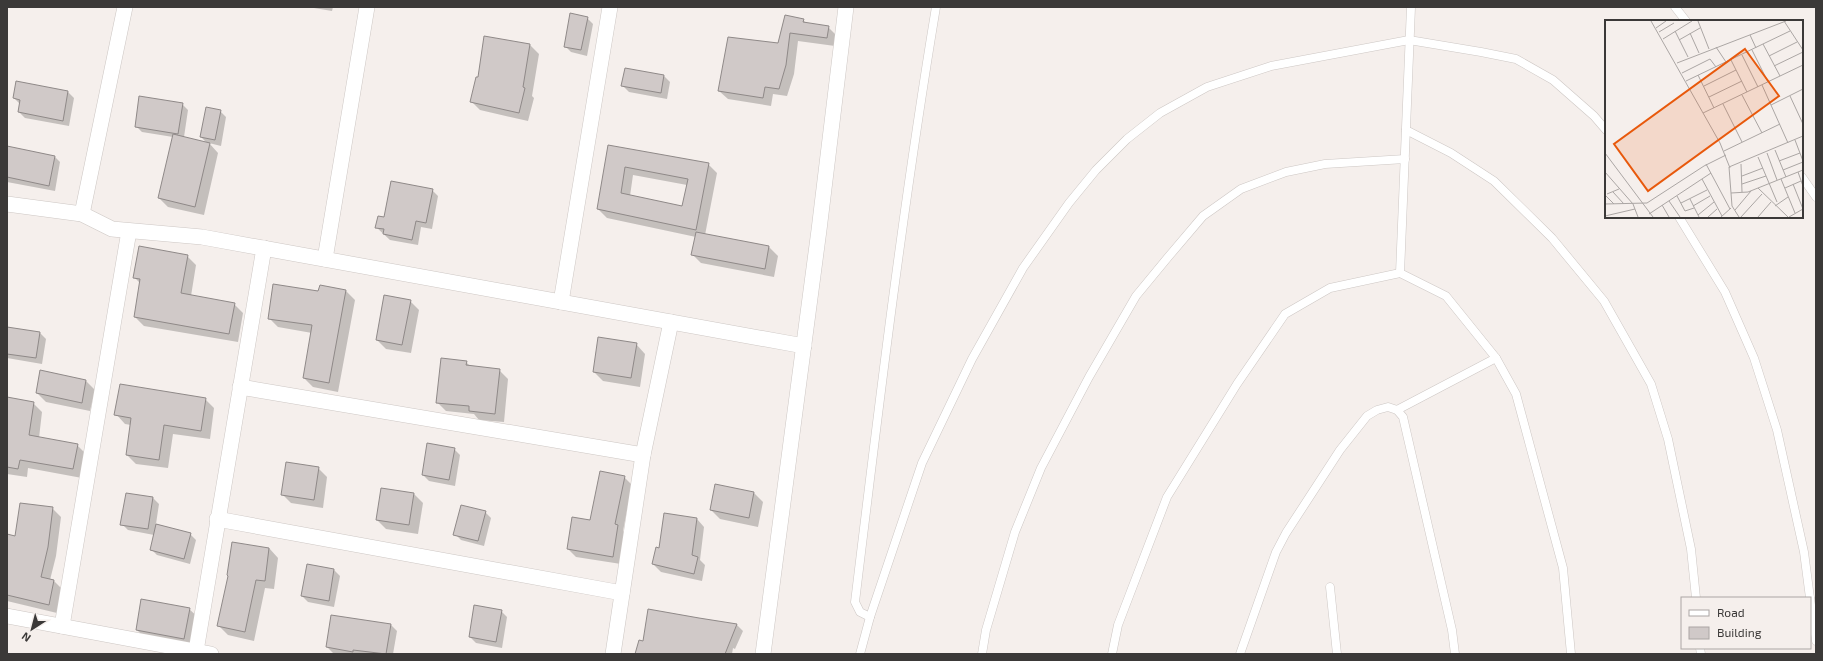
<svg xmlns="http://www.w3.org/2000/svg" width="1823" height="661" font-family="'Exo 2',sans-serif">
<style>
.shadow{fill:#0003;fill-rule:evenodd}
.building{fill:#d0c9c8;stroke:#8f8988;fill-rule:evenodd}
.lines{fill:none;stroke-linecap:round;stroke-linejoin:round}
.service-casing{stroke:#cdc7c4;stroke-width:9}
.minor-casing{stroke:#cdc7c4;stroke-width:16}
.service{stroke:#fff;stroke-width:8}
.minor{stroke:#fff;stroke-width:15}
.inset-road{fill:none;stroke:#aba6a4;stroke-width:1}
.view{fill:#e8590c;fill-opacity:0.15;stroke:#e8590c;stroke-width:2}
.inset-edge{fill:none;stroke:#3b3938;stroke-width:2}
</style>
<rect width="100%" height="100%" fill="#f5efec"/>
<g class="shadow">
<path d="M308 7H333L332 11Z"/>
<path d="M587 18 593 24 587 56 571 52 565 46Z"/>
<path d="M803 20 807 24 828 27 836 35 835 46 798 41 794 74 787 96 773 94 771 106 728 99 719 91 778 44Z"/>
<path d="M530 45 539 54 532 96 534 98 528 121 480 110 471 101Z"/>
<path d="M664 76 670 82 667 99 629 92 623 86Z"/>
<path d="M68 92 74 98 69 126 25 118 19 112 20 104 14 98Z"/>
<path d="M182 104 188 110 184 137 207 143 201 137 220 111 226 117 221 146 209 143 218 153 204 215 168 207 159 198 173 137 142 132 136 126Z"/>
<path d="M609 146 708 164 717 173 705 235 769 247 778 256 774 277 701 263 692 254 696 237 607 218 598 209ZM633 175 687 185 683 207 630 196Z"/>
<path d="M7 147 54 156 60 162 55 191 7 182Z"/>
<path d="M432 190 438 196 432 229 421 227 418 245 390 240 376 227 385 218Z"/>
<path d="M187 256 196 265 191 296 234 304 243 313 238 342 144 326 135 317 140 283 134 277Z"/>
<path d="M346 291 355 300 338 392 313 387 304 378 312 333 278 327 269 318 319 292Z"/>
<path d="M410 301 419 310 411 353 386 349 377 340Z"/>
<path d="M7 328 40 333 46 339 42 364 7 358Z"/>
<path d="M636 344 645 354 640 387 603 381 594 372Z"/>
<path d="M466 362 471 367 499 370 508 379 504 422 479 420 474 414 446 411 437 402Z"/>
<path d="M86 381 95 390 90 411 46 402 37 393Z"/>
<path d="M7 398 33 403 42 412 39 438 77 445 86 454 82 478 28 468 27 477 7 474Z"/>
<path d="M205 399 214 408 210 439 173 434 168 468 136 464 127 455 131 425 125 424 116 414Z"/>
<path d="M454 449 460 455 455 486 429 481 423 475Z"/>
<path d="M318 468 327 477 323 508 291 503 282 494Z"/>
<path d="M624 477 632 485 623 531 626 534 621 564 576 557 568 549Z"/>
<path d="M716 485 754 493 763 502 758 527 720 519 711 510Z"/>
<path d="M127 494 153 498 159 504 156 524 190 534 196 540 190 564 157 555 151 549 154 535 128 530 122 524Z"/>
<path d="M414 494 423 503 418 534 386 529 377 520Z"/>
<path d="M52 508 61 517 56 556 50 580 54 581 62 589 57 613 7 601V535L16 537Z"/>
<path d="M485 512 491 518 484 546 461 540 455 534Z"/>
<path d="M697 519 704 527 700 560 705 565 702 581 661 572 653 564 660 549Z"/>
<path d="M269 548 278 558 274 589 265 588 254 641 228 635 219 626Z"/>
<path d="M334 570 340 576 334 607 308 602 302 596Z"/>
<path d="M475 606 501 611 507 617 502 648 476 643 470 637Z"/>
<path d="M189 609 199 618 193 648 146 639 137 630Z"/>
<path d="M649 610 737 625 743 631 735 649 733 648 732 654H636L644 642Z"/>
<path d="M391 625 397 631 393 654H342L333 653 327 647Z"/>
</g>
<g class="building">
<path d="M570 13 588 17 581 50 564 47Z"/>
<path d="M785 15 804 19 803 22 829 26 827 38 790 33 786 65 779 89 765 87 763 98 718 91 728 37 778 43Z"/>
<path d="M484 36 530 44 523 87 525 88 519 113 470 102 476 77H478Z"/>
<path d="M625 68 664 75 661 93 621 86Z"/>
<path d="M16 81 68 91 63 121 18 112 20 100 13 98Z"/>
<path d="M139 96 183 103 178 134 135 127Z"/>
<path d="M206 107 221 110 215 140 200 137Z"/>
<path d="M173 134 210 143 195 207 158 198Z"/>
<path d="M608 145 709 163 696 230 597 209ZM625 167 688 179 682 206 621 193Z"/>
<path d="M7 146 55 156 49 186 7 177Z"/>
<path d="M391 181 433 189 426 223 416 221 412 240 383 234 384 229 375 228 378 216 384 217Z"/>
<path d="M696 232 769 246 765 269 691 255Z"/>
<path d="M139 246 188 255 181 293 235 303 229 334 134 317 140 279 133 278Z"/>
<path d="M273 284 318 291 320 285 346 290 329 383 303 378 312 325 268 319Z"/>
<path d="M384 295 411 300 402 345 376 340Z"/>
<path d="M7 327 40 332 36 358 7 354Z"/>
<path d="M598 337 637 343 631 378 593 372Z"/>
<path d="M441 358 467 361 466 365 500 369 495 414 469 411V406L436 403Z"/>
<path d="M40 370 86 380 82 403 36 393Z"/>
<path d="M120 384 206 398 201 431 164 425 159 460 126 455 131 418 114 415Z"/>
<path d="M7 397 34 402 29 435 78 444 73 469 20 460 18 469 7 467Z"/>
<path d="M427 443 455 448 449 480 422 475Z"/>
<path d="M286 462 319 467 314 500 281 495Z"/>
<path d="M600 471 625 476 615 524 618 525 613 557 567 549 572 517 590 520Z"/>
<path d="M715 484 754 492 749 518 710 510Z"/>
<path d="M381 488 414 493 409 525 376 520Z"/>
<path d="M126 493 153 497 148 529 120 525Z"/>
<path d="M20 503 53 507 48 547 41 577 54 580 49 605 7 595V534L15 536Z"/>
<path d="M461 505 486 511 478 541 453 535Z"/>
<path d="M664 513 697 518 692 555 698 557 694 574 652 564 656 547 659 548Z"/>
<path d="M156 524 191 533 184 559 150 550Z"/>
<path d="M232 542 269 548 265 581 256 580 245 632 217 626 228 576 227 575Z"/>
<path d="M307 564 334 569 329 601 301 596Z"/>
<path d="M141 599 190 608 184 639 136 630Z"/>
<path d="M474 605 502 610 496 642 469 637Z"/>
<path d="M648 609 699 618 737 624 725 654H635L639 640 643 641Z"/>
<path d="M331 615 391 624 386 654 353 650V652L326 647Z"/>
</g>
<g class="lines">
<defs>
<g id="service">
<path d="M1675 7 1686 21"/>
<path d="M1406 130 1451 153 1494 181 1552 238 1604 301 1651 384 1668 439 1691 549 1696 598"/>
<path d="M1802 177 1816 197"/>
<path d="M1679 217 1725 292 1754 358 1777 430 1804 552 1810 598"/>
<path d="M1400 273 1411 7"/>
<path d="M1397 410 1496 358"/>
<path d="M1330 587 1337 654"/>
<path d="M1810 598 1816 641"/>
<path d="M870 617 860 612 855 602C879 404 903 205 936 7"/>
<path d="M1700 648 1701 654"/>
<path d="M860 654 870 617 922 463 972 359 1023 268 1069 203 1096 170 1127 139 1160 113 1207 87 1271 66 1409 40 1481 52 1516 59 1553 80 1594 116 1606 130"/>
<path d="M982 654 986 630 1015 532 1041 468 1089 377 1136 296 1169 256 1203 216 1241 189 1286 172 1325 164 1405 159"/>
<path d="M1112 654 1118 625 1167 497 1237 384 1285 314 1330 288 1400 273 1446 296 1496 358 1516 394 1563 568 1571 654"/>
<path d="M1240 654 1276 552 1286 533 1340 450 1367 416 1377 410 1388 407 1397 410 1403 417 1452 630 1455 654"/>
</g>
<g id="minor">
<path d="M7 204 82 214 112 229 202 237 804 346"/>
<path d="M82 214 125 7"/>
<path d="M325 259 367 7"/>
<path d="M561 302 610 7"/>
<path d="M240 387 643 455"/>
<path d="M217 519 622 593"/>
<path d="M7 616 211 654"/>
<path d="M62 626 129 231"/>
<path d="M196 651 264 248"/>
<path d="M613 654 643 455 671 322"/>
<path d="M763 654 819 230 846 7"/>
</g>
</defs>
<use href="#service" class="service-casing"/>
<use href="#minor" class="minor-casing"/>
<use href="#service" class="service"/>
<use href="#minor" class="minor"/>
</g>
<g transform="translate(1605 20)">
<rect width="198" height="198" fill="#f5efec"/>
<path class="inset-road" d="M46 1 115 123 125 148M93 1 104 29M179 1 198 30M51 8 61 1M70 11 83 37M54 12 69 3M85 13 94 33M145 15 151 28M58 19 87 1M74 20 95 8M158 24 175 56M111 27 121 42M147 30 163 62M137 35 153 67M164 36 192 22M126 40 142 72M72 43 181 1M169 46 198 32M77 53 105 39 111 47M93 55 109 88M81 61 185 11M157 65 183 123M99 66 131 50M137 75 157 113M185 76 198 104M104 77 137 61M118 84 137 122M166 85 198 69M98 93 198 45M190 120 198 141M170 130 181 157M119 131 175 104M0 133 48 197M162 133 172 160M153 137 172 182M174 141 195 133M101 144 125 189M136 144 137 172M178 150 198 142M0 152 28 184 33 197M193 152 198 166M137 156 158 148M97 159 117 196M176 159 190 193M137 164 161 156M188 164 198 189M153 168 183 197M180 168 196 161M8 172 19 184M126 173 143 172 198 150M2 174 14 169M0 175 9 184M72 176 80 191 89 188M85 179 94 197M64 181 75 197M76 183 102 170M0 184 42 183 99 146 121 135M57 185 64 197M88 186 105 176M170 186 183 177M130 190 146 171M44 194 106 153M93 195 109 182M0 196 30 189M103 197 112 189M116 197 126 188M134 197 127 186 124 147 198 116M136 197 157 174M153 197 166 182M184 197 198 189"/>
<path class="view" d="M140 29 174 76 43 171 9 124Z"/>
<rect width="198" height="198" class="inset-edge"/>
</g>
<rect width="1823" height="661" fill="none" stroke="#3b3938" stroke-width="16"/>
<rect x="1681" y="597" width="130" height="52" fill="#f5efec" stroke="#aba6a4"/>
<rect x="1689" y="610" width="20" height="6" fill="#ffffff" stroke="#aba6a4"/>
<text x="1717" y="617" font-size="12" fill="#3b3938">Road</text>
<rect x="1689" y="627" width="20" height="12" fill="#d0c9c8" stroke="#aba6a4"/>
<text x="1717" y="637" font-size="12" fill="#3b3938">Building</text>
<g transform="translate(32 629) rotate(216)" stroke="#f5efec" stroke-width="3" paint-order="stroke">
<path d="M0-3L7 15L0 10L-7 15Z" fill="#3b3938"/>
<text y="-6" font-size="11" font-weight="bold" text-anchor="middle" fill="#3b3938">N</text>
</g>
</svg>
